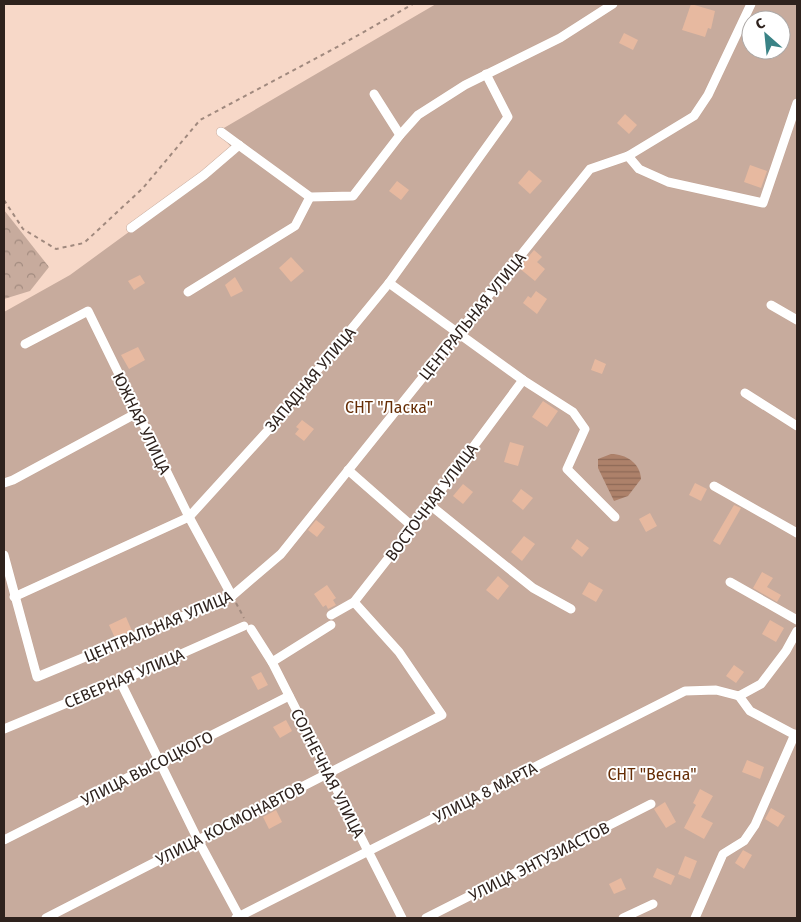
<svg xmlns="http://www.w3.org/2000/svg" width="801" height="922" font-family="'Fira Sans',sans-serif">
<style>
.forest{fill:url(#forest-crowns)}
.garden{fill:#c7ab9d;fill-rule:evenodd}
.water{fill:url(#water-rules)}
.building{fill:#e7b9a0}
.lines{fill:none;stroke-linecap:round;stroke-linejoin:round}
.minor-casing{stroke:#c3a596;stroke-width:10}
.path{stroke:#a0897e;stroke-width:2;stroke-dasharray:4 4;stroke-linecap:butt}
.minor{stroke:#fff;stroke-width:9}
.labels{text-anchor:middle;stroke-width:4;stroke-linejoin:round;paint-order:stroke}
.street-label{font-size:16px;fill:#2e221d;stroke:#fff}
.park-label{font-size:16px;fill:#652d05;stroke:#fff}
</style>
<defs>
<pattern id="forest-crowns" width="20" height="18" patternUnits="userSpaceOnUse" patternTransform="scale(1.25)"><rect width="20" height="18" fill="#c7ab9d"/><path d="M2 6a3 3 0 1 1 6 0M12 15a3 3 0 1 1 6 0" fill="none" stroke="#a28b7f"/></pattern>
<pattern id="water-rules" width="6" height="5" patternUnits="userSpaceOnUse" patternTransform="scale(1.25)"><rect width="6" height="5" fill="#ad816a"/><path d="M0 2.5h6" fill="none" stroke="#8d6957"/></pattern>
</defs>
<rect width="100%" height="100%" fill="#f7d8c8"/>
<path class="forest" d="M4 210 49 267 30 291 4 299Z"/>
<path class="garden" d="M436 4H797V918H4V312L70 275 237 153 217 132ZM751 20H781V50H751Z"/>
<path class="water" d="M611 454C626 454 640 463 641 479L628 496 614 501 598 468V459Z"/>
<g class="building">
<path d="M691 4 715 11 711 29 708 28 705 37 682 30Z"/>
<path d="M624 33 638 40 633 50 619 43Z"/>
<path d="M625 114 637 125 629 134 617 123Z"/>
<path d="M750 165 767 171 761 188 744 182Z"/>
<path d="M529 170 542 181 530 194 518 183Z"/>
<path d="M397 181 409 190 401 200 389 191Z"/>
<path d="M534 250 542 257 537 262 545 269 535 281 519 268Z"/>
<path d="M291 257 304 271 291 282 279 268Z"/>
<path d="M140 275 145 283 134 290 128 281Z"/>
<path d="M235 277 243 291 231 297 225 285Z"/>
<path d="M536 291 547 299 537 314 523 303 528 296 531 298Z"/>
<path d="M138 347 145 360 129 369 121 355Z"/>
<path d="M595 359 606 364 602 374 591 370Z"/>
<path d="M543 401 558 411 547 427 532 417Z"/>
<path d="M302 420 314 429 304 441 295 434 299 429 296 427Z"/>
<path d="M510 442 524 446 518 466 504 462Z"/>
<path d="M695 483 707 489 701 501 689 495Z"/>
<path d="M463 484 473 492 463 504 453 496Z"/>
<path d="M521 489 533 498 523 510 512 501Z"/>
<path d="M734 505 741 508 720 545 713 541Z"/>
<path d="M650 513 657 526 646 532 639 519Z"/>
<path d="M316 520 325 527 317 537 308 530Z"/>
<path d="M524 536 535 544 522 561 511 552Z"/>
<path d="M577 539 589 548 582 557 571 548Z"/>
<path d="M762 572 773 578 767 587 781 595 777 602 753 588Z"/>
<path d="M498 576 509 586 498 600 486 590Z"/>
<path d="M589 582 603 590 596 602 582 594Z"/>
<path d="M327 585 336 598 333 600 336 605 328 609 326 605 323 607 314 594Z"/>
<path d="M126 617 132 631 115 638 109 625Z"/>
<path d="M770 620 784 628 776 642 762 634Z"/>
<path d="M734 665 744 672 736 683 726 676Z"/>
<path d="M261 672 268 685 258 690 251 677Z"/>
<path d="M286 720 292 731 280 738 273 727Z"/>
<path d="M747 760 764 767 760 779 742 772Z"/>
<path d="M700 789 713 796 701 817 713 823 704 839 684 828 696 805 693 803Z"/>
<path d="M665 802 676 822 666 828 654 809Z"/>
<path d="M771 808 785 816 778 827 765 819Z"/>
<path d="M276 810 282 822 269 829 263 817Z"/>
<path d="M743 850 752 855 744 869 735 863Z"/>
<path d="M685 856 697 861 690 879 678 874Z"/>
<path d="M657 868 675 876 671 885 653 877Z"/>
<path d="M621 878 626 889 614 894 609 884Z"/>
</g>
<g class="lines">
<defs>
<g id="minor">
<path d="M374 94 400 135"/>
<path d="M221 132 310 197 353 196 400 135 418 115 465 85 560 38 613 4"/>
<path d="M628 156 639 169 668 182 763 203 797 103"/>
<path d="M131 228 204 175 239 145"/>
<path d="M389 283 523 380 573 412 585 429 567 469 615 517"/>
<path d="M188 292 295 226 310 197"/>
<path d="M771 305 797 320"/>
<path d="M25 344 88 311 189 517 232 596"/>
<path d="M745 393 797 426"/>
<path d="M348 470 413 527"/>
<path d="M4 483 13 480 137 413"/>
<path d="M714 486 797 533"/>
<path d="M430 505 533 588 571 609"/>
<path d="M4 555 37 677 232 596 281 554 590 169 628 156 694 116 708 95 751 4"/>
<path d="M730 582 797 620"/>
<path d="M14 597 189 517 270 428 389 283 508 117 486 74"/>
<path d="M331 615 354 602 430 505 523 380"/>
<path d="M251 629 272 662 402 918"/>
<path d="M272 662 331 625"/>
<path d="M120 681 198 840 240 918"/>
<path d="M739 696 761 684 786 651 797 631"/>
<path d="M739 696 750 711 797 736"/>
<path d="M4 729 120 681 244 626"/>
<path d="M4 840 289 696"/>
<path d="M46 918 442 715 399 652 354 602"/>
<path d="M236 918 685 691 716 690 739 696"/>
<path d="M426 918 651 804"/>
<path d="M623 918 653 904"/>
<path d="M695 918 723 854 744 841 755 825 795 734"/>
</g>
</defs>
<use href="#minor" class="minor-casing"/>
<g class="path">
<path d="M4 200 23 229 56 249 84 243 143 188 200 120 339 46 413 4"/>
<path d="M236 603 244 618"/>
</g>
<use href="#minor" class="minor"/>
</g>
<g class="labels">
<g class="street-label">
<text transform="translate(472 316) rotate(-51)" y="6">ЦЕНТРАЛЬНАЯ УЛИЦА</text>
<text transform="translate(310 379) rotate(-50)" y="6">ЗАПАДНАЯ УЛИЦА</text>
<text transform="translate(142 423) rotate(64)" y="6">ЮЖНАЯ УЛИЦА</text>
<text transform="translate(431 502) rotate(-53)" y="6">ВОСТОЧНАЯ УЛИЦА</text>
<text transform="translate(158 626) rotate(-23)" y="6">ЦЕНТРАЛЬНАЯ УЛИЦА</text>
<text transform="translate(124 678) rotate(-23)" y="6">СЕВЕРНАЯ УЛИЦА</text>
<text transform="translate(147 768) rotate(-27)" y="6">УЛИЦА ВЫСОЦКОГО</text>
<text transform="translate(328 773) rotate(63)" y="6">СОЛНЕЧНАЯ УЛИЦА</text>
<text transform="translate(485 792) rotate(-27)" y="6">УЛИЦА 8 МАРТА</text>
<text transform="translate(230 823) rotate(-27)" y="6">УЛИЦА КОСМОНАВТОВ</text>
<text transform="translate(539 861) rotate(-27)" y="6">УЛИЦА ЭНТУЗИАСТОВ</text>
</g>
<g class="park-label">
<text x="389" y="413">СНТ "Ласка"</text>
<text x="652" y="780">СНТ "Весна"</text>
</g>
</g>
<rect width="801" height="922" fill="none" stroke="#2e221d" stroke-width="10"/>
<g transform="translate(766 35) rotate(333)"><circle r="24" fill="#ffffff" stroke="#aba7a5"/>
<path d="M0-4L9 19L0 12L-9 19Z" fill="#3a8386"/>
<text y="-8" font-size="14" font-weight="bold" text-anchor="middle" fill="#2e221d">С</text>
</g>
</svg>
